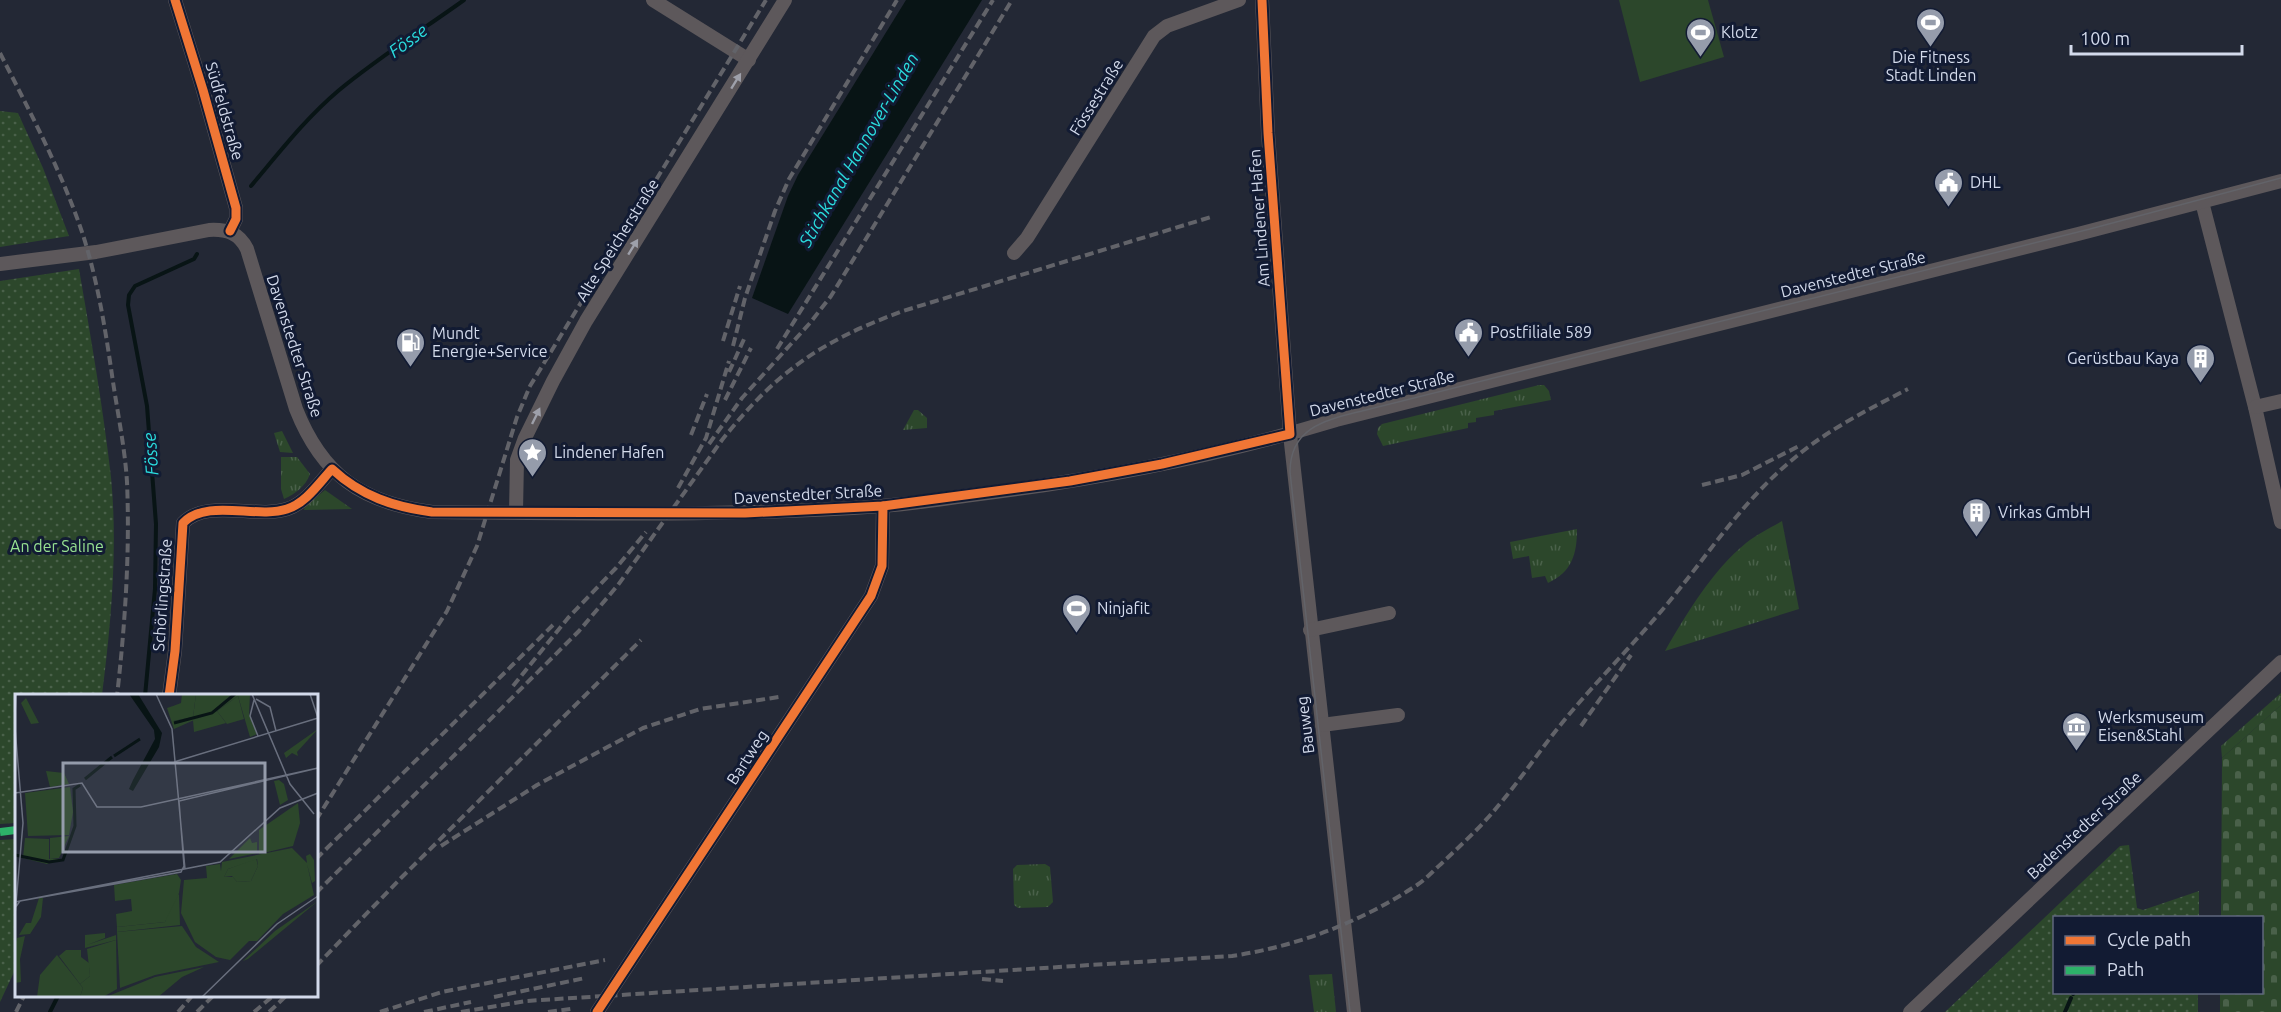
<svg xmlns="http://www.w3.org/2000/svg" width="2281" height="1012" font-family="Ubuntu,sans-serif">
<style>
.grass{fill:url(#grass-tufts)}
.cemetery{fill:url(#cemetery-stones)}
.garden{fill:url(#garden-dots)}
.pitch{fill:#2c472b}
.water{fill:#081415}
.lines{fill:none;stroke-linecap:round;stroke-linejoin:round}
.stream{stroke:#081415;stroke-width:4}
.minor{stroke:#5d585b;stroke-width:14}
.tram{stroke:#626369;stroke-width:1.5}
.rail{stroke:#626369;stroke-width:4;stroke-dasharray:9 4.5;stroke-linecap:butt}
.quiet{stroke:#2db169;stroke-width:8;stroke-dasharray:15 8;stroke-linecap:butt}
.cycleway-casing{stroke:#121b33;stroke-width:13}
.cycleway{stroke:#f07635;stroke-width:9}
.oneway{fill:#9ea0aa}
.labels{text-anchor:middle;stroke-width:6;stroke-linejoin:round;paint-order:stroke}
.poi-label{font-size:16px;fill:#d3daeb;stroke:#121b33;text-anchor:start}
.street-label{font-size:16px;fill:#d3daeb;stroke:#121b33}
.park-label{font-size:16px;fill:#97e191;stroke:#121b33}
.water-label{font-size:18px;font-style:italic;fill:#2adcde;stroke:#121b33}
.inset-river{fill:none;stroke:#081415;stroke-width:3}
.inset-road{fill:none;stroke:#696f7e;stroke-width:1.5}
.view{fill:#959cab;fill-opacity:0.15;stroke:#959cab;stroke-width:3}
.inset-edge{fill:none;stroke:#d3daeb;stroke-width:3}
</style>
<defs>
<pattern id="grass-tufts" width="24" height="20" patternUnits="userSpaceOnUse" patternTransform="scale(1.5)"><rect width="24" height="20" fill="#2c472b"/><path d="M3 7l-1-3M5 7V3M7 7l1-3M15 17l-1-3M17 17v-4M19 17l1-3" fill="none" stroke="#4a614a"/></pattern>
<pattern id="cemetery-stones" width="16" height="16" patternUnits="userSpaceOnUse" patternTransform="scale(1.5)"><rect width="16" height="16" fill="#2c472b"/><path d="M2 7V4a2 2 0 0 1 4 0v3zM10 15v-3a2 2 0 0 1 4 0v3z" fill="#4a614a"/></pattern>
<pattern id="garden-dots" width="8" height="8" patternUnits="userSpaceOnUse" patternTransform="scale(1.5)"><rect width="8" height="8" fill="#2c472b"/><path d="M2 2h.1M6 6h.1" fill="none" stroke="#4a614a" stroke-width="1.8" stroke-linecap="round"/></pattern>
</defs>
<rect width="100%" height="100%" fill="#232835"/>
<g class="grass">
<path d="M1539 385H1544L1549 391 1551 400 1494 411V415L1476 418V422L1468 423V428L1383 446 1377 434 1378 428 1382 424Z"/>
<path d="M914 410H918L927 418V428L903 430Z"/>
<path d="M282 431 293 453 280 452 274 433Z"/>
<path d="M281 457H297L310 474C306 486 295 494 284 499L281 489Z"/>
<path d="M325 490 352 509 304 510 305 506Z"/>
<path d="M1782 521 1799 609 1665 651C1687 613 1712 571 1746 543 1757 534 1770 528 1782 521Z"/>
<path d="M1577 529C1577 554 1572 572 1548 583L1545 576 1532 578 1529 556 1513 559 1510 542Z"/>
<path d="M2281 693V705L2222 758 2221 746Z"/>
<path d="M1045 864 1050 867 1053 902 1048 907 1018 908 1014 905 1013 869 1017 865Z"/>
<path d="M1332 974 1336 1012H1314L1309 975Z"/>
</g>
<path class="cemetery" d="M2281 705V1012H2220V993L2262 992V918L2221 917 2222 758Z"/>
<g class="garden">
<path d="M0 111 18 113 43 168 69 236 0 247Z"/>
<path d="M79 269C91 338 103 407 111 477 118 549 111 624 102 695L16 696V823L0 824V281Z"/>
<path d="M16 839V968L0 1002V840Z"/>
<path d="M2129 845 2137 908 2143 910 2199 891V917L2054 918V992L2198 993V1012H1945L2120 846Z"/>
</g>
<path class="pitch" d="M1619 0H1708L1724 57 1640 82Z"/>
<path class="water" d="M906 0H982L788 314 752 298 788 196 798 175Z"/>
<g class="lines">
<g class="stream">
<path d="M251 186C279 153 305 119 338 91 378 58 422 30 464 0"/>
<path d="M145 696 155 589 156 524 147 406 128 305 129 295 135 286 194 259 197 254"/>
<path d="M2073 994 2074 992"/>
<path d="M50 1012 58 996"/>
<path d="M2065 1012 2071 998"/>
</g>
<g class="minor">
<path d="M175 0 203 90 236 208V219L230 231"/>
<path d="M653 0 749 60"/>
<path d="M1262 0 1268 133 1290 434 1354 1012"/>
<path d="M2202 202 2255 407 2281 522"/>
<path d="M1014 253 1027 238 1154 36 1167 26 1239 0"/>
<path d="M0 264 96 252 209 230C227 229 239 233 247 249L296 409C322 475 362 503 432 512 582 513 732 517 881 506 912 504 942 499 972 495 1095 480 1217 456 1336 420L2078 234 2281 181"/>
<path d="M2255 407 2281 401"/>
<path d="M516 512 517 460 525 438 553 381 586 321 785 0"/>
<path d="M1310 630 1389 613"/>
<path d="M169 696 175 651 183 523C207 498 256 519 287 509 306 503 319 483 332 469"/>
<path d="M1322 725 1398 715"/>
<path d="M597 1012 871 596 882 566 883 506"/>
<path d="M1910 1012 2281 662"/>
</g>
<path class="tram" d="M1350 1012 1290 472C1290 427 1326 420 1362 411L2090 229 2281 178"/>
<g class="rail">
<path d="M0 53C30 112 62 172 83 235 98 282 106 333 113 382 118 415 125 449 127 482 130 553 125 625 117 696"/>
<path d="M723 341 740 286"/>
<path d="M733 346 745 298 775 211 789 179 897 0"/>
<path d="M777 349 993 0"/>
<path d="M729 372 745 337"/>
<path d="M725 400 751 348"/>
<path d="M691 435 707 394"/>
<path d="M709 444 742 398 810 323 831 296 1012 0"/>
<path d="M1702 485 1742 475 1799 446"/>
<path d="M678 488 706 438 729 361"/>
<path d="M513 686 568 618 616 568 646 532"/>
<path d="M1581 726 1631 655"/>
<path d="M316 820 447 611 477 546 517 417 530 386 766 0"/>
<path d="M441 846 537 785 643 728 700 709 779 697"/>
<path d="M316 859 553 625"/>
<path d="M316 893 579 631 618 585 722 440C777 371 821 341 903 311L1211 217"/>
<path d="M316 966 401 878 641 640"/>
<path d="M982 979 1003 981"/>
<path d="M494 997 585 978"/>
<path d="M16 1012 24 996"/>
<path d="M178 1012 192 996"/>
<path d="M197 1012 213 996"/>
<path d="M254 1012 273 996"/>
<path d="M269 1012 286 996"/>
<path d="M380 1012 442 992 605 960"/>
<path d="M424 1012 471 1002"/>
<path d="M461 1012 526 1001 1232 956C1298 946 1361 922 1417 885 1426 879 1433 871 1441 864 1461 845 1481 827 1498 806 1521 779 1540 750 1562 723 1597 680 1638 640 1673 597 1711 550 1745 499 1792 460 1827 430 1867 410 1908 389"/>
<path d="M548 1012 571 1009"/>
</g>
<path class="quiet" d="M0 832 16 830"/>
<defs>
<g id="cycleway">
<path d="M175 0 203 90 236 208V219L230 231"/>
<path d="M169 696 175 651 183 523C207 498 256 519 287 509 306 503 319 483 332 469 361 496 394 507 432 512L745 513 883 506 1070 481 1162 464 1290 434 1268 133 1262 0"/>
<path d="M597 1012 871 596 882 566 883 506"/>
</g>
</defs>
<use href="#cycleway" class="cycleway-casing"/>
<use href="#cycleway" class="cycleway"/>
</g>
<defs><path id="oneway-solid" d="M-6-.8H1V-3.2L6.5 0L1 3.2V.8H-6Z" transform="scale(1.5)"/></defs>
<g class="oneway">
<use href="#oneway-solid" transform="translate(736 81) rotate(-58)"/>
<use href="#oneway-solid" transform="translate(633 247) rotate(-58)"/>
<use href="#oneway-solid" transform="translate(536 416) rotate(-64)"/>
</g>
<defs>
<symbol id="stadium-pin" viewBox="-11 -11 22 30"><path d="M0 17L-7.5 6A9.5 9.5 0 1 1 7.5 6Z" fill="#959cab" stroke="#121b33"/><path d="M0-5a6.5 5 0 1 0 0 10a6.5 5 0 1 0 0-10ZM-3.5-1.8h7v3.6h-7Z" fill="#fff"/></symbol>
<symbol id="civic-pin" viewBox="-11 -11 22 30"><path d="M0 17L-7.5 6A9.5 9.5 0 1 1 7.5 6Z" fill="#959cab" stroke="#121b33"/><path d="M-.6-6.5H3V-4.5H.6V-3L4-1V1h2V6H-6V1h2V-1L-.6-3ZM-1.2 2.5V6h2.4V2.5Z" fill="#fff"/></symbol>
<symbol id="fuel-pin" viewBox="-11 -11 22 30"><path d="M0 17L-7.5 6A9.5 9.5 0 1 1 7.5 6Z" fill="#959cab" stroke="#121b33"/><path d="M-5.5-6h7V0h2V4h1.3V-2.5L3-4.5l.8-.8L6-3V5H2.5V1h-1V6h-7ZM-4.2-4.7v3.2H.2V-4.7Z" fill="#fff"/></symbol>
<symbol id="building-pin" viewBox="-11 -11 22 30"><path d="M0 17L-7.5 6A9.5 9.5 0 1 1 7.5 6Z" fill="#959cab" stroke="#121b33"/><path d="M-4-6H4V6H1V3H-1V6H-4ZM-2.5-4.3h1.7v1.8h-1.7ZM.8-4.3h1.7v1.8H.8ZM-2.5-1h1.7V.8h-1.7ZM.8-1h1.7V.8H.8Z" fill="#fff"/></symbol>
<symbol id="sight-pin" viewBox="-11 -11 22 30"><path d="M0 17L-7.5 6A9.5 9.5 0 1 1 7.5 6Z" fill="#959cab" stroke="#121b33"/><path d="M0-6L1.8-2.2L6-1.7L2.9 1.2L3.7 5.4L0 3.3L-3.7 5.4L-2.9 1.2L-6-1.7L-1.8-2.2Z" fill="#fff"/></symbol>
<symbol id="museum-pin" viewBox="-11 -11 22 30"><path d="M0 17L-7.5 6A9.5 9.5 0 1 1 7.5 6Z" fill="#959cab" stroke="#121b33"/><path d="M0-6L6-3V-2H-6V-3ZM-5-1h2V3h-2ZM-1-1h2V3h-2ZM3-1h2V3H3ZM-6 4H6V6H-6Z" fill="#fff"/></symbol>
</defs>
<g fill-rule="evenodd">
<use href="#stadium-pin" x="1914" y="6" width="33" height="45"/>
<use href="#stadium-pin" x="1684" y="16" width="33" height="45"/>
<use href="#civic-pin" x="1932" y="166" width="33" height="45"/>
<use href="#civic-pin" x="1452" y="316" width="33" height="45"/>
<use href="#fuel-pin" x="394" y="326" width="33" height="45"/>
<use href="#building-pin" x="2184" y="342" width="33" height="45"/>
<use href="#sight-pin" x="516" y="436" width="33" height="45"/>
<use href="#building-pin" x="1960" y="496" width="33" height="45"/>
<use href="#stadium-pin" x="1060" y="592" width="33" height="45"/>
<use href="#museum-pin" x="2060" y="710" width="33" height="45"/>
</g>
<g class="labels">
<g class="poi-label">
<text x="1721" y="38">Klotz</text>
<text x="1931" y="63" text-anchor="middle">Die Fitness<tspan x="1931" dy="18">Stadt Linden</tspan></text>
<text x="1970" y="188">DHL</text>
<text x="1490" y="338">Postfiliale 589</text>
<text x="432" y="339">Mundt<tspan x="432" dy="18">Energie+Service</tspan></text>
<text x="2179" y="364" text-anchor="end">Gerüstbau Kaya</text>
<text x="554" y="458">Lindener Hafen</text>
<text x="1998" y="518">Virkas GmbH</text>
<text x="1097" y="614">Ninjafit</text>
<text x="2098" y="723">Werksmuseum<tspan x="2098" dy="18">Eisen&amp;Stahl</tspan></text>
</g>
<g class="street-label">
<text transform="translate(1096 97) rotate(-58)" y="6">Fössestraße</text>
<text transform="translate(225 111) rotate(74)" y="6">Südfeldstraße</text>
<text transform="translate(1259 218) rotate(-94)" y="6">Am Lindener Hafen</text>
<text transform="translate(617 240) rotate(-58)" y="6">Alte Speicherstraße</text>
<text transform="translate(1853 274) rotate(-14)" y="6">Davenstedter Straße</text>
<text transform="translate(295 346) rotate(72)" y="6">Davenstedter Straße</text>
<text transform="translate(1382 393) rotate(-14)" y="6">Davenstedter Straße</text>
<text transform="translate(808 494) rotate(-3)" y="6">Davenstedter Straße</text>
<text transform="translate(162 595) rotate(-86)" y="6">Schörlingstraße</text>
<text transform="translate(1305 725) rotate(-97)" y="6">Bauweg</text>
<text transform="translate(747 757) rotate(-57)" y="6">Bartweg</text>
<text transform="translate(2084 825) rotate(-43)" y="6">Badenstedter Straße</text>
</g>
<g class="park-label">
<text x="57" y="552">An der Saline</text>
</g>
<g class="water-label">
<text transform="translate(408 41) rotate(-36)" y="6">Fösse</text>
<text transform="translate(859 150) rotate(-60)" y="6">Stichkanal Hannover-Linden</text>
<text transform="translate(151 454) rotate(-94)" y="6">Fösse</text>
</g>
</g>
<g transform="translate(15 694)">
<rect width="303" height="303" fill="#232835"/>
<path d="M181 0H217L197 18 159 35 152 14 158 12 159 27 178 23ZM303 207 233 265 228 267 260 237Z" fill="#2c472b"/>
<path d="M283 109 285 129 278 152 244 160V136Z" fill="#2c472b"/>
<path d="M217 0H235L234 20 242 40 235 43 223 2 196 21 193 20 192 17 198 18ZM303 35 282 58 283 62 277 59 271 64 269 59ZM10 144 34 145V165H44L32 170 8 164ZM241 164 243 172 236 187 222 188 217 182 209 183 213 175ZM164 200 165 231 102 238V233L150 228 157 205ZM90 239V244L72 251 101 241V246L70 254V241ZM42 261 68 294 65 303H22L25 281Z" fill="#2c472b"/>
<path d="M167 0H181L178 23 158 27V12L166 9ZM223 2 229 25 212 30 202 17ZM11 4 24 29 16 30 6 9ZM31 77 49 79 54 90 35 93ZM264 86 269 90 273 106 265 111 259 87ZM55 93 58 118 54 141 13 142 10 99ZM54 142 44 164 35 165V144ZM235 144 237 149 242 148V159L214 165ZM277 154 292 169 291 162 295 160 299 166 300 187 297 189 292 170 299 201 268 220 242 247H234L215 266 201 263 180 248 166 219 169 186 192 184 191 172 205 170 206 177 207 168ZM242 165 243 172 236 187 222 188 218 183H209L213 175ZM162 180 166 186 164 199 150 228 102 233 101 220 117 217 116 205 100 207 99 191ZM24 204H28L26 223 15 240 4 241 11 229H16ZM167 232 181 253 204 268 140 281 105 294 102 238ZM10 242 5 265 6 288 0 289V252L2 244ZM101 246 102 295 88 303H65L68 294 65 290 75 282 72 255ZM189 273 167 283 143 303H91L140 283Z" fill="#2c472b" fill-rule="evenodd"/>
<path d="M202 17 211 29 179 38 178 26ZM51 256H66V263L74 269 75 282 65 290 44 262Z" fill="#2c472b"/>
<path d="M114 0H123L147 39 144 53 118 97 114 95 118 86 140 45 139 36Z" fill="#081415"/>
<path class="inset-river" d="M159 29 197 19 220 0M99 62 125 45M70 85 97 63M0 161 34 168 48 166 60 132 59 95 65 91"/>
<path class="inset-road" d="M141 0 157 35 170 175M237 0 275 90 299 120M295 0 303 24M241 5 255 13 261 37M239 6 235 22 243 42M0 21 1 0M0 34 8 129 0 221M159 68 303 24M0 99 67 89 82 113H126L303 74M0 208 205 168 265 114 303 99M0 214 5 207 166 178 169 172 164 107 303 74M187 303 262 230 303 202"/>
<path class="view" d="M48 69H250V158H48Z"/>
<rect width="303" height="303" class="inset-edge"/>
</g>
<rect x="2053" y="916" width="210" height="78" fill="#121b33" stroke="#5f677d" stroke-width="1.5"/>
<rect x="2065" y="936" width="30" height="9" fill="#f07635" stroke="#5f677d" stroke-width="1.5"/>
<text x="2107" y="946" font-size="18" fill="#d3daeb">Cycle path</text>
<rect x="2065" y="966" width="30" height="9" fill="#2db169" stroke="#5f677d" stroke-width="1.5"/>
<text x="2107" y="976" font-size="18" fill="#d3daeb">Path</text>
<path d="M2071 45v9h171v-9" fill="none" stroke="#d3daeb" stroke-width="3"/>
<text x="2080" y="45" font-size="18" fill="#d3daeb" stroke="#121b33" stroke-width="4.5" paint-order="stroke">100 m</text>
</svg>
